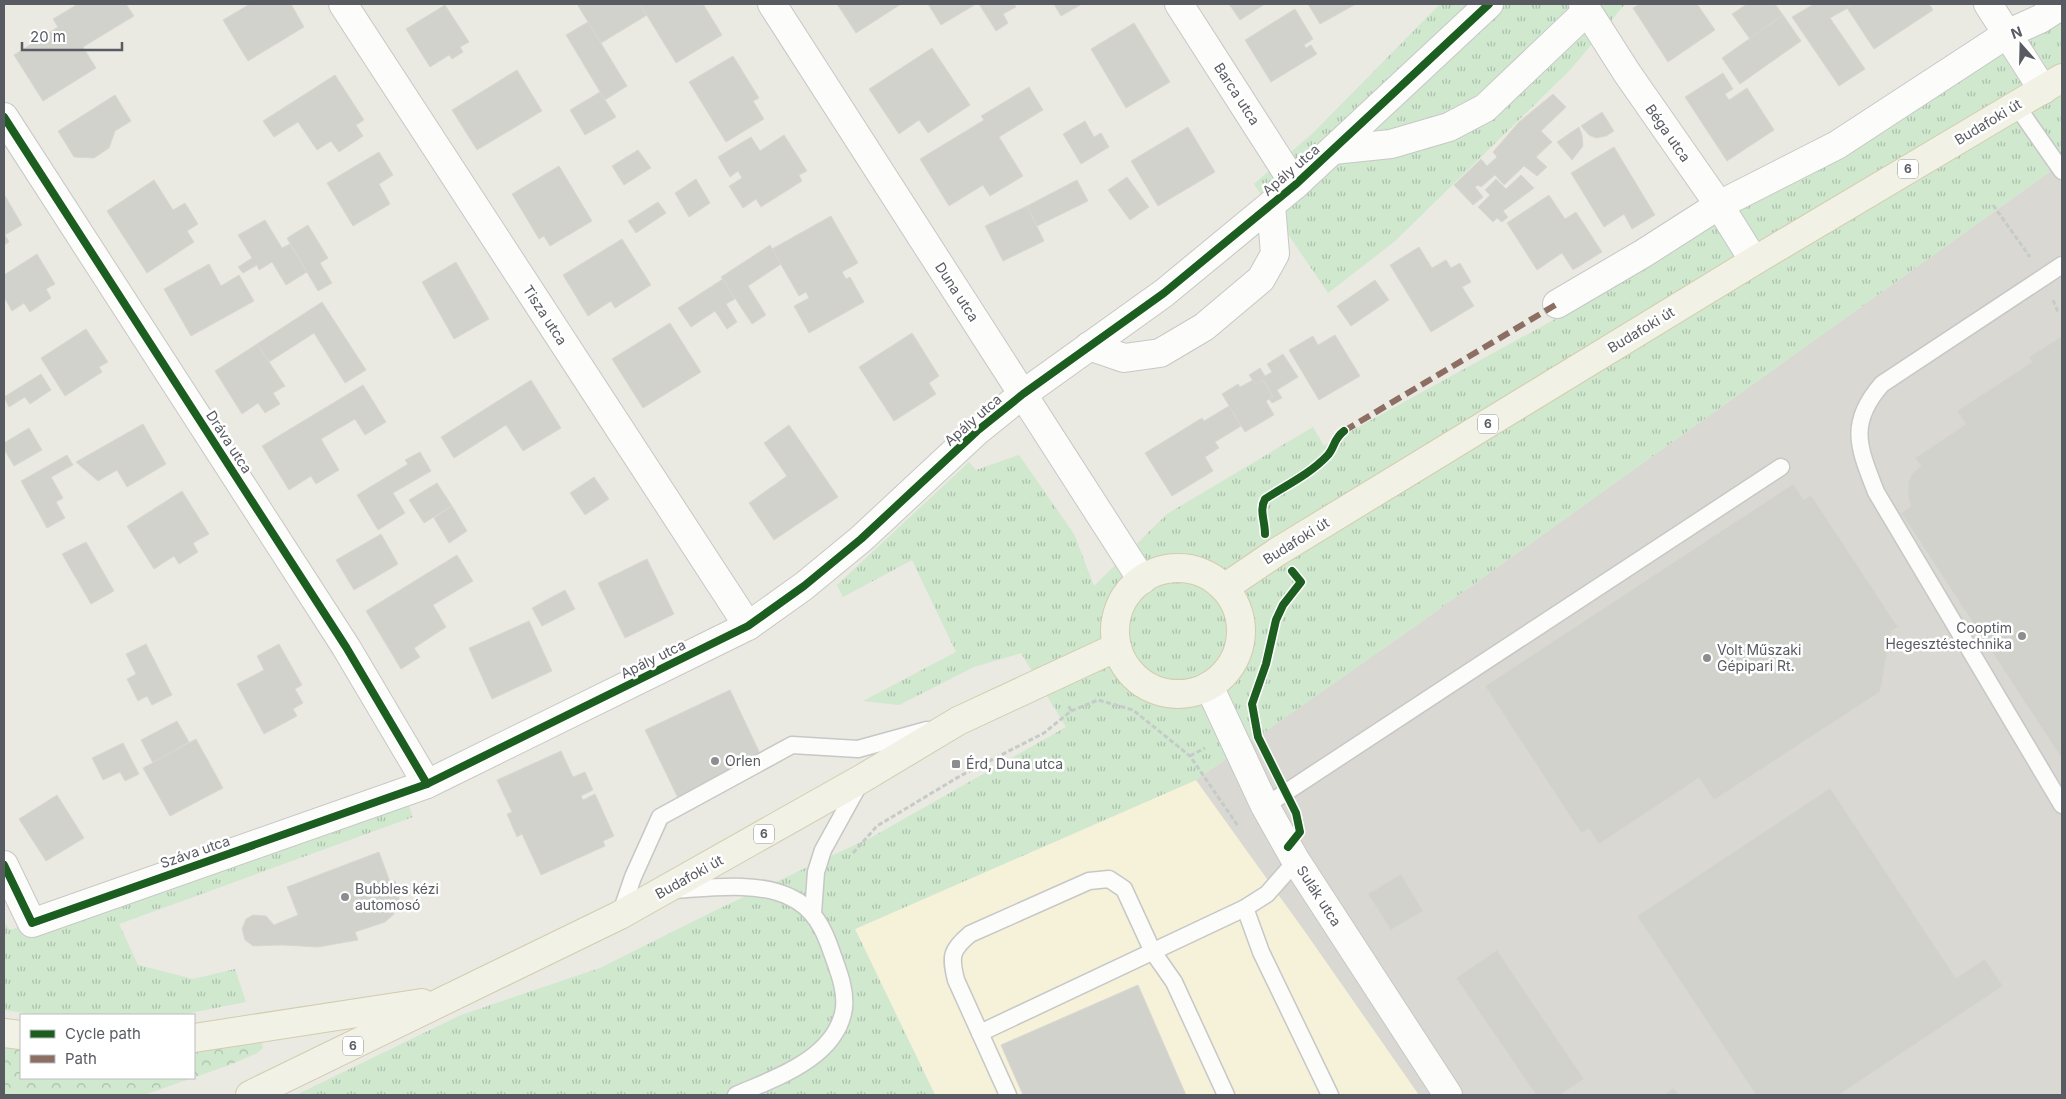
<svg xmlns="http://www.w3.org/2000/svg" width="2066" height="1099" font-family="Inter,sans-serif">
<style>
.commercial{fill:#f6f1d9}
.industrial{fill:#d9d8d2}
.grass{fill:url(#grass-tufts)}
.park{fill:url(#park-crowns)}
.building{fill:#d2d2cd;stroke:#d9d7d1}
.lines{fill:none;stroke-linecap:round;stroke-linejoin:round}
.service-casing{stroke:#c7c8c6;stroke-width:19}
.minor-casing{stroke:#c7c8c6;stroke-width:30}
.primary-casing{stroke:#d3ccae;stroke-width:30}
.path{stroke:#c5ccc8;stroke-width:3;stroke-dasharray:5 2.5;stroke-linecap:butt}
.service{stroke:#fcfcfb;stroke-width:16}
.minor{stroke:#fcfcfb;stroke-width:28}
.primary{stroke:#f2f1e5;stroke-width:28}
.quiet{stroke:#8d6e63;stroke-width:6;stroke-dasharray:12 6;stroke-linecap:butt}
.cycleway-casing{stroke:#fff;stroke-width:11}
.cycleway{stroke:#1b5e20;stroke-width:8}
.poi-dot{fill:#8b8d8e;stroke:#fff;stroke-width:2}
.labels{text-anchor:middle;stroke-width:5;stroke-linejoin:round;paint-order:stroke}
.shield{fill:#fff;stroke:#8a8c90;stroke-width:1}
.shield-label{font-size:12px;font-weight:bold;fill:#585b61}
.street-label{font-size:14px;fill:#585b61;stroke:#fff}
.poi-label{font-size:14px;fill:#585b61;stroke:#fff;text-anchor:start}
</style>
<defs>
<pattern id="grass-tufts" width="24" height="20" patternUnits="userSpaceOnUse" patternTransform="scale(1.25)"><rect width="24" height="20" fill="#cfe8ce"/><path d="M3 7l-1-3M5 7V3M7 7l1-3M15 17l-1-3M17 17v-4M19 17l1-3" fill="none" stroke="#abbfab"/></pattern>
<pattern id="park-crowns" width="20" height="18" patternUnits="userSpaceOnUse" patternTransform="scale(1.25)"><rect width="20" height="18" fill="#cfe8ce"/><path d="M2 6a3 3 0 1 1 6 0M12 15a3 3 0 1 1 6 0" fill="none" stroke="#abbfab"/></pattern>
</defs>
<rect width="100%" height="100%" fill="#eae9e2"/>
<path class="commercial" d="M1196 780 1306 933 1419 1095H935L855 929Z"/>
<path class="industrial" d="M2062 163V1095H1419L1306 933 1196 780 1407 632Z"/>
<g class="grass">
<path d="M1440 4H1625L1571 69 1394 242 1328 293 1254 184 1313 133Z"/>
<path d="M2062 13V163L1407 632 1196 780 855 929 935 1095H296L461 1015 600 968 712 912 874 836 1066 727 1021 653 974 667 899 705 863 701 956 652 912 560 843 597 837 585 969 462 976 470 1019 455 1074 534 1094 586 1167 514 1313 427 1324 446 1619 284 1711 224Z"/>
<path d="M404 792 413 817 119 924 138 965 193 979 235 969 246 1002 180 1015H38L4 1010V922L10 930Z"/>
</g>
<path class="park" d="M250 1041H261L263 1048 257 1053 232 1064 144 1095H4V1047L21 1050V1078H194V1053Z"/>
<g class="building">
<path d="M78 4H126L134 16 83 47 96 68 43 101 14 55 58 27 53 19Z"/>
<path d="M250 4H291L304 27 248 61 223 20Z"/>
<path d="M577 4H640L647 15 601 43Z"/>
<path d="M640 4H703L722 35 676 63Z"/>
<path d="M837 4H901L856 33Z"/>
<path d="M928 4H976L941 25Z"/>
<path d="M979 4H1014L1016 7 1003 14 1008 23 996 31Z"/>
<path d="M1054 4H1082L1061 16Z"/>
<path d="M1229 4H1265L1240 20Z"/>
<path d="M1308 4H1356L1320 24Z"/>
<path d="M1640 4H1697L1715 30 1668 62 1633 8Z"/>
<path d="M1747 4H1775L1783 15 1750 39 1732 14Z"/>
<path d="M1814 4 1853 5 1830 18 1865 69 1839 86 1792 17Z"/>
<path d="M1853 4H1929L1933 10 1874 49 1847 8Z"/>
<path d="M445 5 469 42 460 47 463 52 452 59 449 55 430 67 406 29Z"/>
<path d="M1295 9 1313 39 1304 45 1306 48 1311 45 1317 54 1271 82 1245 40Z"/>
<path d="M1783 15 1801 41 1740 84 1722 58Z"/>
<path d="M588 22 627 86 605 100 566 35Z"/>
<path d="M1134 23 1170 82 1126 108 1091 49Z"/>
<path d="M932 48 970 105 928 133 919 120 899 134 869 89Z"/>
<path d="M733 56 759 98 753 101 764 119 726 142 689 82Z"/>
<path d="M517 70 542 111 477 150 452 110Z"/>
<path d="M1723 73 1733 89 1725 94 1729 100 1747 88 1774 130 1727 161 1685 97Z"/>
<path d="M335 75 364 120 356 125 363 136 339 152 331 141 317 150 298 122 274 137 263 121Z"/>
<path d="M1029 87 1043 110 999 137 1023 176 990 196 983 185 949 206 920 159 984 120 981 116Z"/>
<path d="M600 92 616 117 585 135 570 110Z"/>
<path d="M1553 94 1566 107 1541 131 1552 142 1536 157 1547 167 1537 176 1524 166 1504 185 1495 175 1481 187 1478 185 1475 187 1483 197 1473 205 1454 185 1481 159 1487 166 1497 157 1493 152 1519 122Z"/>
<path d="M115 95 131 121 115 131 109 148 94 158 74 157 58 131Z"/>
<path d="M1602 112 1614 131 1606 136 1596 138 1589 135 1581 126Z"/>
<path d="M1085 121 1094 137 1101 133 1109 147 1081 164 1063 134Z"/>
<path d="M1188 127 1215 172 1158 206 1131 161Z"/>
<path d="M1579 127 1582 135 1583 146 1572 160 1557 142Z"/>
<path d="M784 135 807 171 799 175 802 181 761 207 756 199 743 208 729 186 742 178 738 171 730 177 718 157 751 137 760 151Z"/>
<path d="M1614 147 1655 215 1632 229 1624 214 1604 227 1571 173Z"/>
<path d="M638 150 651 168 624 185 612 166Z"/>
<path d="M379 152 393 175 379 184 390 204 353 226 327 183Z"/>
<path d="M559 166 592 221 550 246 544 236 539 239 512 194Z"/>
<path d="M1521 175 1534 188 1503 211 1508 217 1502 222 1497 218 1493 222 1478 207 1490 195 1485 190 1496 179 1506 189Z"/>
<path d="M1127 177 1149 207 1130 220 1108 190Z"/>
<path d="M696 179 710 203 689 217 675 193Z"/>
<path d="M154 180 173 210 185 203 198 224 187 231 194 242 147 273 107 211Z"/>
<path d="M1077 180 1088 201 1037 226 1027 206Z"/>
<path d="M4 194 22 225 5 235 9 242 4 245Z"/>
<path d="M1549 195 1565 219 1576 212 1602 252 1573 270 1562 253 1537 270 1507 223Z"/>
<path d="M658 202 666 213 636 233 628 221Z"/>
<path d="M1027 206 1044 241 1003 261 985 226Z"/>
<path d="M831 216 858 263 842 272 846 279 850 277 864 302 809 333 794 306 809 298 806 292 799 296 772 249Z"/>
<path d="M265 220 282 248 290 244 307 272 286 285 272 262 259 270 257 265 243 273 238 267 252 258 238 235Z"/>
<path d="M308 225 328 258 320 263 332 283 318 291 287 238Z"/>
<path d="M622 239 651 285 615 308 611 301 588 316 563 275Z"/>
<path d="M770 245 781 264 748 286 766 315 752 324 721 277Z"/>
<path d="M1419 247 1432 268 1446 260 1451 268 1460 263 1471 282 1462 287 1474 306 1431 332 1390 265Z"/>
<path d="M37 254 55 284 46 289 51 298 30 312 24 303 12 311 4 297V275Z"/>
<path d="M456 262 489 319 454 339 422 282Z"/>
<path d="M209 264 221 286 239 275 254 301 191 336 164 289Z"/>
<path d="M723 279 735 299 726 304 737 322 727 329 715 311 691 327 678 308Z"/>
<path d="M1375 280 1389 300 1351 326 1337 306Z"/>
<path d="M322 302 366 370 345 383 314 333 269 362 257 344Z"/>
<path d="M670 323 701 372 643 408 612 359Z"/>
<path d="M86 329 108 362 99 367 102 372 65 396 41 358Z"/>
<path d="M912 333 939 376 929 383 936 394 894 421 859 367Z"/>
<path d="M1335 335 1360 376 1319 400 1289 350 1313 336 1318 345Z"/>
<path d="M2062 336V759L1901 513 1911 506 1908 495V483L1913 473 1921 466 1915 458 1966 424 1957 411 2032 362 2029 357Z"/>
<path d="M257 344 285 386 273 393 280 404 265 413 258 403 242 414 215 371Z"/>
<path d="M1283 354 1298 377 1277 390 1282 398 1272 403 1269 399 1273 397 1263 380 1256 385 1249 375 1260 368 1265 376 1272 372 1267 364Z"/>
<path d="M41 374 51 390 30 404 25 397 9 407 4 397Z"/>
<path d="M531 380 561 428 523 451 506 425 454 458 441 437Z"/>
<path d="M1253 380 1256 385 1263 380 1273 397 1266 401 1274 415 1245 432 1222 394 1238 384 1240 387Z"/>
<path d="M363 385 386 422 365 435 355 419 321 439 339 470 316 484 311 476 289 490 262 446Z"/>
<path d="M1229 406 1241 426 1215 442 1219 448 1205 457 1213 471 1172 496 1145 453 1202 418 1204 421Z"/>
<path d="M143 424 166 464 127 487 117 470 98 481 76 462Z"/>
<path d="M789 425 838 497 774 540 749 503 787 476 764 443Z"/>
<path d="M29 428 42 450 14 466 4 449V443Z"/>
<path d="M420 452 431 471 393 493 405 513 378 530 357 495 408 464 405 460Z"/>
<path d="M67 455 73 465 51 477 63 498 56 502 65 518 47 528 21 481Z"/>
<path d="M594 477 609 499 585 515 570 493Z"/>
<path d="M437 483 452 506 424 523 409 500Z"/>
<path d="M1793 484 1804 500 1811 495 1898 627 1891 631 1880 692 1714 800 1699 778 1599 844 1589 829 1581 833 1485 686Z"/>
<path d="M182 491 209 534 193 543 198 552 179 564 174 556 154 569 127 526Z"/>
<path d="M452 506 467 531 449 543 434 518Z"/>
<path d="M381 534 398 564 354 590 336 560Z"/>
<path d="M86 542 114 591 91 604 62 554Z"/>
<path d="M457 555 473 581 433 605 446 627 414 648 420 657 401 669 366 611Z"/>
<path d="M647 559 674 614 625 638 598 583Z"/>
<path d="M565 590 575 609 542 626 532 608Z"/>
<path d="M529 621 552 671 492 699 469 648Z"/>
<path d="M146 644 172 695 152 705 147 696 138 701 127 679 136 674 126 654Z"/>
<path d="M279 644 302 685 295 689 303 703 293 709 297 716 264 734 237 684 264 670 257 656Z"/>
<path d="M730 690 763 760 679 800 645 730Z"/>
<path d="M177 721 189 742 153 763 141 740Z"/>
<path d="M196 739 223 788 170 816 143 768Z"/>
<path d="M123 743 139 774 125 781 120 772 103 780 92 758Z"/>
<path d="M561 751 573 777 585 772 593 790 581 796 583 800 595 794 614 836 603 841 605 846 541 875 522 834 517 837 507 814 512 812 497 780Z"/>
<path d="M1830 788 1956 978 1985 959 2003 986 1839 1095H1756L1637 916Z"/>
<path d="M57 795 84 838 46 861 19 819Z"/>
<path d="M379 852 390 882 395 881 399 892V902L394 914 385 922 355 932 358 940 318 947 283 945 253 946 245 940 242 929 246 919 253 915 266 916 274 925 298 915 287 887Z"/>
<path d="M1401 874 1423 911 1391 930 1368 894Z"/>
<path d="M1497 950 1584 1079 1560 1095H1536L1456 978Z"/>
<path d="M1138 985 1186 1095H1023L1001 1045Z"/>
<path d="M1674 1088 1679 1095H1664Z"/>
</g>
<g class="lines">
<defs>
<g id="service">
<path d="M2016 105 2062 171"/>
<path d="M2062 265 1882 384C1847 424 1859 448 1876 492L2062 805"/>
<path d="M1265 806 1781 467"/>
<path d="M673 890C708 888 758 881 790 897 814 908 824 929 832 953 838 970 846 989 844 1008 837 1058 775 1078 736 1095"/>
<path d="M1245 908 1261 952 1330 1095"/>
<path d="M813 913 816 872 823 850 860 783"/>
<path d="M620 915 633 877 660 817 792 745 858 749 927 730"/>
<path d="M980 1033 1245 908 1267 894 1296 861"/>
<path d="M1008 1095 956 980C950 956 951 950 970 934L1089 881 1109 879 1124 889 1153 952 1174 982 1226 1095"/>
</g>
<g id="minor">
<path d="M343 4 748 626"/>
<path d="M772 4 1142 580"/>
<path d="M1179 4 1295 185"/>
<path d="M1583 4 1627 73 1719 205 1754 261"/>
<path d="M1988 4 2043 90"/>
<path d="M4 117 346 647 427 784"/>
<path d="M1333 150 1391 144 1449 127 1485 108 1587 11"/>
<path d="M1557 304 1644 253 1719 205 1837 145 2007 34 2040 19 2062 5"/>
<path d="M1089 346 1124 358 1160 353 1204 327 1261 279 1275 254 1271 205"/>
<path d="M1209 686 1265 806 1296 861 1448 1095"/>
<path d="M4 865 32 923 427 784 748 626 804 586 861 539 977 431 1023 394 1164 293 1295 185 1489 4"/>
</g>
<g id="primary">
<circle cx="1178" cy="631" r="63"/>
<path d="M1224 588 1277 552 1754 261 2062 78"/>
<path d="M4 1033 21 1035"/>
<path d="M194 1038 422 1003"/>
<path d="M250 1095 620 915 863 778 958 721 1117 647"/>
</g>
</defs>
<use href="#service" class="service-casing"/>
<use href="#minor" class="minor-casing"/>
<use href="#primary" class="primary-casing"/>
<g class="path">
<path d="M1993 205 2030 257"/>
<path d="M2053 300 2058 312"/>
<path d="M1071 711 1098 700 1133 710 1190 756 1238 826"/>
<path d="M1190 756 1205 748"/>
<path d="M853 853 877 826 960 776 1044 733 1071 711 1068 704"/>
</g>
<use href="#service" class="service"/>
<use href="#minor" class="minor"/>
<use href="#primary" class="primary"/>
<path class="quiet" d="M1344 431 1557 304"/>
<defs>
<g id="cycleway">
<path d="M4 117 346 647 427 784"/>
<path d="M1265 534C1265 521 1259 510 1265 499 1285 486 1310 474 1327 456 1335 448 1333 439 1344 431"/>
<path d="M1288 847 1300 832 1296 813 1258 737 1252 704 1266 664 1276 620 1283 605 1301 582 1292 571"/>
<path d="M4 865 32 923 427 784 748 626 804 586 861 539 977 431 1023 394 1164 293 1295 185 1489 4"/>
</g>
</defs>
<use href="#cycleway" class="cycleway-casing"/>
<use href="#cycleway" class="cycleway"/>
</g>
<g class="poi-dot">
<circle cx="2022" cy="636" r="5"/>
<circle cx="1707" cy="658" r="5"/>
<circle cx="715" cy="761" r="5"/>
<rect x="951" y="759" width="10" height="10" rx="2.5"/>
<circle cx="345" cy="897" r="5"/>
</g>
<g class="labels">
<g class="shield">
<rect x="1898" y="159.5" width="20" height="19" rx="4"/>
<rect x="1478" y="414.5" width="20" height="19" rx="4"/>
<rect x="754" y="824.5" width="20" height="19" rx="4"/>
<rect x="343" y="1036.5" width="20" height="19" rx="4"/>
</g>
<g class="shield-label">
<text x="1908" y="173">6</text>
<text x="1488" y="428">6</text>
<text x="764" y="838">6</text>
<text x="353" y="1050">6</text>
</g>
<g class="street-label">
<text transform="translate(1237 94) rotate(57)" y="5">Barca utca</text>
<text transform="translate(1988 122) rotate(-31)" y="5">Budafoki út</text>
<text transform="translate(1668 133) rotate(55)" y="5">Béga utca</text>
<text transform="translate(1291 170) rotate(-41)" y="5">Apály utca</text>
<text transform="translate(957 292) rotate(57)" y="5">Duna utca</text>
<text transform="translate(545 315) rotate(57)" y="5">Tisza utca</text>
<text transform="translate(1641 330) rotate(-31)" y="5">Budafoki út</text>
<text transform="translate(973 420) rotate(-41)" y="5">Apály utca</text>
<text transform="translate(229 442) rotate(57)" y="5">Dráva utca</text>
<text transform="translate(1296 541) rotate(-32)" y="5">Budafoki út</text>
<text transform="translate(653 659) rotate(-26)" y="5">Apály utca</text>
<text transform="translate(195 852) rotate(-19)" y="5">Száva utca</text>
<text transform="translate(689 877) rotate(-29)" y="5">Budafoki út</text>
<text transform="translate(1319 896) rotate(57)" y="5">Sulák utca</text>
</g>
<g class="poi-label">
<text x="2012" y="633" text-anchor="end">Cooptim<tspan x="2012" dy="16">Hegesztéstechnika</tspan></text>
<text x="1717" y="655">Volt Műszaki<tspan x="1717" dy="16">Gépipari Rt.</tspan></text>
<text x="725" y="766">Orlen</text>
<text x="966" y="769">Érd, Duna utca</text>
<text x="355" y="894">Bubbles kézi<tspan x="355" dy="16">automosó</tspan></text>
</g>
</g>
<rect width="2066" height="1099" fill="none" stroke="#585b61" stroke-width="10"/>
<rect x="20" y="1014" width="175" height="65" fill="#ffffff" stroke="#bcbdc0"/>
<rect x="30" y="1030" width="25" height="8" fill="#1b5e20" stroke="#bcbdc0"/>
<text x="65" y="1039" font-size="15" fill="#585b61">Cycle path</text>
<rect x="30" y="1055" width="25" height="8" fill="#8d6e63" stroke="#bcbdc0"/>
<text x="65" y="1064" font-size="15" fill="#585b61">Path</text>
<g transform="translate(2021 45) rotate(340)" stroke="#ffffff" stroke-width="4" paint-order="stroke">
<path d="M0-4L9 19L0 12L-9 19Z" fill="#585b61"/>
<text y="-8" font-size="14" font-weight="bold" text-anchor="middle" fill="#585b61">N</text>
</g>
<path d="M22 42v8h100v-8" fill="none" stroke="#585b61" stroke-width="2.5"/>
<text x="30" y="42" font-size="15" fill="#585b61" stroke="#ffffff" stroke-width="4" paint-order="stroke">20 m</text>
</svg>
